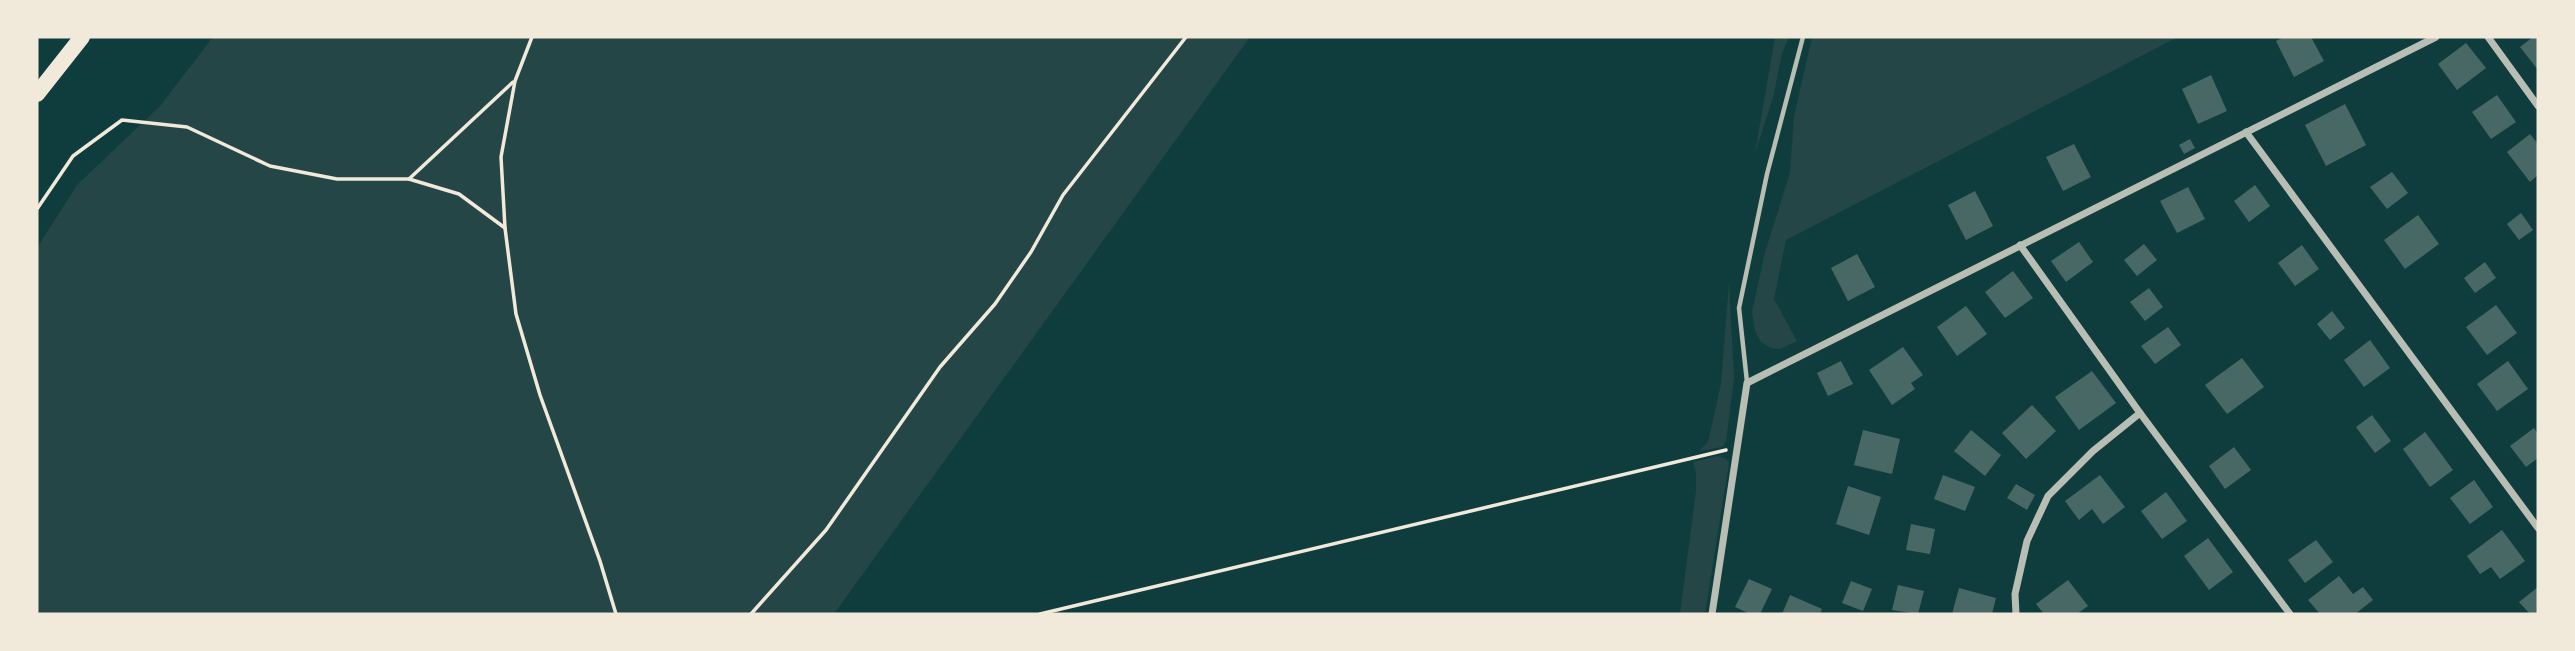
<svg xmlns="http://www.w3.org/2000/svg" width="2575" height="651" font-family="Poppins,sans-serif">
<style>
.green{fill:#244646}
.building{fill:#486865}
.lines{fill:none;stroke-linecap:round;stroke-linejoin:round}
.path{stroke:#f1e9da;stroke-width:3.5}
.service{stroke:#b8beb3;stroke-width:4.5}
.minor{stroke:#b8beb3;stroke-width:7}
.trunk{stroke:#f1e9da;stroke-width:16}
</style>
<rect width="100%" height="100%" fill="#0f3d3e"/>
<g class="green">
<path d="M213 37H1250L834 614H37V248L77 185 160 106Z"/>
<path d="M1775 37H1789L1782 53 1773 98 1755 153Z"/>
<path d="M1812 37H2178L1786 240 1774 299 1797 341 1780 349 1771 348 1761 342 1755 331 1752 312 1765 252 1790 173 1794 117Z"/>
<path d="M1729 282 1734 378 1726 441 1722 447 1699 451 1708 442 1721 384Z"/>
<path d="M1718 456 1726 459 1729 463 1705 614H1680L1696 491V472L1693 462Z"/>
</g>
<g class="building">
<path d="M2284 37H2311L2324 61 2294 77 2276 41Z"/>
<path d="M2533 37H2538V70L2520 47Z"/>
<path d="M2466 43 2486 68 2457 90 2438 64Z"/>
<path d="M2211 75 2227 111 2198 124 2182 89Z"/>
<path d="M2497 95 2516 122 2491 139 2472 112Z"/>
<path d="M2345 104 2366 145 2326 166 2305 125Z"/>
<path d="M2530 134 2538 144V175L2530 182 2507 152Z"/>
<path d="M2190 139 2195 148 2184 154 2179 145Z"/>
<path d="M2074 144 2091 177 2063 191 2046 157Z"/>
<path d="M2392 172 2408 193 2387 209 2370 187Z"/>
<path d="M2255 185 2270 206 2249 222 2234 201Z"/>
<path d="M2188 187 2205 219 2177 233 2160 201Z"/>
<path d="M1975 191 1993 226 1966 240 1948 205Z"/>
<path d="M2521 213 2533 230 2519 240 2507 224Z"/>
<path d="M2418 215 2439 244 2405 269 2384 240Z"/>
<path d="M2079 242 2093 262 2066 282 2051 261Z"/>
<path d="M2144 244 2157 260 2137 276 2124 260Z"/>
<path d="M2302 245 2319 269 2295 286 2278 263Z"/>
<path d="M1857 254 1875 287 1848 301 1831 268Z"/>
<path d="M2485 262 2496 278 2475 293 2464 278Z"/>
<path d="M2013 271 2033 298 2005 318 1985 292Z"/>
<path d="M2149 288 2163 307 2145 321 2130 302Z"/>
<path d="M2496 305 2517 333 2487 355 2466 327Z"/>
<path d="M1966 306 1987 334 1957 356 1937 327Z"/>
<path d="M2332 311 2345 328 2330 340 2317 324Z"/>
<path d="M2168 327 2181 345 2155 364 2141 346Z"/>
<path d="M2370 340 2390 368 2364 387 2344 360Z"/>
<path d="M1903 347 1923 375 1911 383 1915 389 1892 405 1869 370Z"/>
<path d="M2242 358 2264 387 2227 414 2205 385Z"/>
<path d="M1841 361 1853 384 1828 396 1817 373Z"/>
<path d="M2508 361 2528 389 2497 411 2477 384Z"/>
<path d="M2092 371 2116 403 2079 430 2055 397Z"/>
<path d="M2032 405 2056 431 2026 459 2002 433Z"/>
<path d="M2372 415 2391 441 2375 453 2356 427Z"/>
<path d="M2534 428 2538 434V458L2526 467 2510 446Z"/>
<path d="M1863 430 1900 439 1892 474 1854 465Z"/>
<path d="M1971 430 2001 455 1985 476 1954 451Z"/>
<path d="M2425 432 2453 470 2430 487 2403 449Z"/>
<path d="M2234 447 2251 470 2225 489 2209 466Z"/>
<path d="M1943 475 1975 487 1965 511 1934 499Z"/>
<path d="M2100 475 2125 507 2103 524 2092 509 2079 520 2065 501Z"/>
<path d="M2474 480 2493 507 2470 524 2450 498Z"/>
<path d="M2016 484 2035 495 2027 510 2007 498Z"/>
<path d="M1848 486 1881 497 1869 535 1836 524Z"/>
<path d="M2166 492 2187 521 2162 539 2141 511Z"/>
<path d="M1911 524 1935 529 1930 554 1906 550Z"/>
<path d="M2502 530 2525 561 2500 579 2491 567 2480 574 2467 556Z"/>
<path d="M2208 538 2233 572 2209 590 2184 556Z"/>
<path d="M2316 540 2333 562 2305 583 2288 560Z"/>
<path d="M2339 576 2353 594 2363 587 2373 600 2355 614H2320L2308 600Z"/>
<path d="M1749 579 1772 589 1760 614H1750L1735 607Z"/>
<path d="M2068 580 2088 606 2077 614H2044L2036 604Z"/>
<path d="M1851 581 1872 589 1863 611 1842 603Z"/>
<path d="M1898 585 1924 591 1918 614 1892 610Z"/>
<path d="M2538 587V614H2530L2519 602Z"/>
<path d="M1959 588 1996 598 1992 614H1952Z"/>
<path d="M1790 595 1822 609 1820 614H1782Z"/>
</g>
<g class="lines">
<g class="path">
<path d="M532 37 515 81 501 157 505 228 516 314 540 395 600 561 616 614"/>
<path d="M409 179 459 194 505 228"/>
<path d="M37 209 73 156 122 120 187 127 270 166 337 179H409L513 82"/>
<path d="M751 614 826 530 940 367 995 304 1031 252 1063 195 1186 37"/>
<path d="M1040 614 1726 450"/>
</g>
<path class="service" d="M1747 382 1739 308 1767 174 1803 37"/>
<g class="minor">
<path d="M2488 37 2538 106"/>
<path d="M2246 132 2538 528"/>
<path d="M2020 245 2140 413 2290 614"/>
<path d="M1712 614 1747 383 2436 37"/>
<path d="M2016 614 2015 594 2027 541 2048 496 2093 451 2140 413"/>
</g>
<path class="trunk" d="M37 94 82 37"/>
</g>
<rect width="2575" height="651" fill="none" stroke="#f1e9da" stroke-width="77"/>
</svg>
